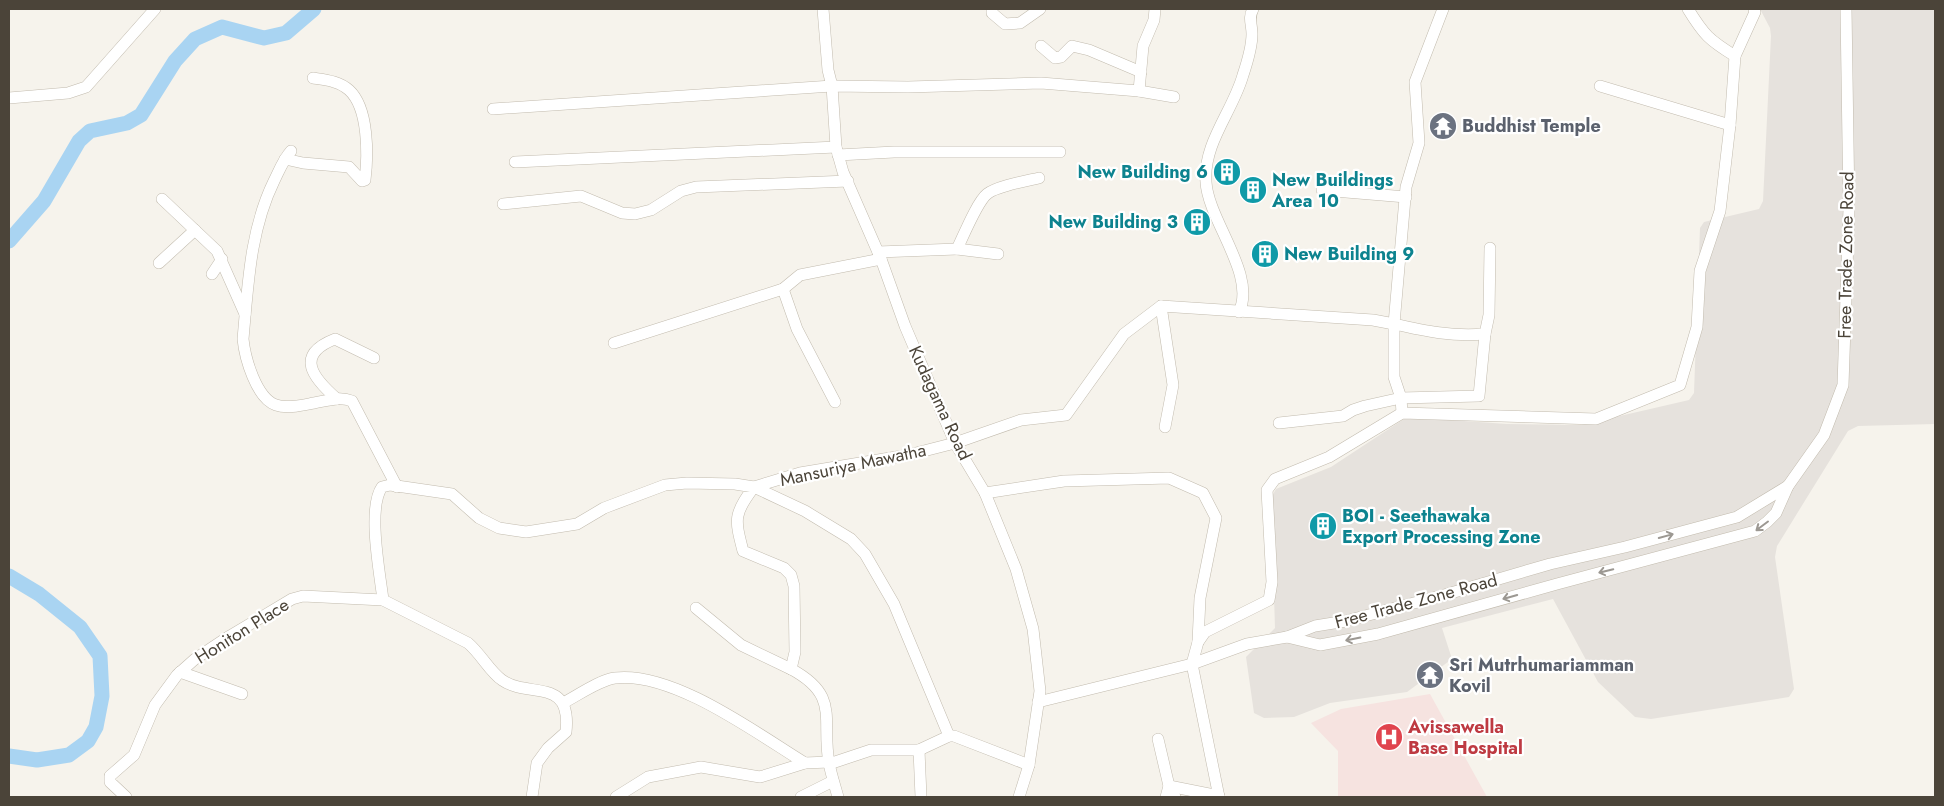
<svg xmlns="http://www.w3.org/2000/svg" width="1944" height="806" font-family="Jost,sans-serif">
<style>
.industrial{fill:#e6e2dd}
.medical{fill:#f6e3e0}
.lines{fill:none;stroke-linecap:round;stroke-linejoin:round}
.river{stroke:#a9d4f2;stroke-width:15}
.minor-casing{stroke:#c2bbae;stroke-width:12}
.minor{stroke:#fff;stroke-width:11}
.oneway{stroke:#9c9892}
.labels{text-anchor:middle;stroke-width:4.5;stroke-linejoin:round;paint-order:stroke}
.worship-label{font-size:18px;font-weight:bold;fill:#5b616d;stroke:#fff;text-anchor:start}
.culture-label{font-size:18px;font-weight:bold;fill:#0d838f;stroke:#fff;text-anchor:start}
.street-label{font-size:18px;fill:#4b4439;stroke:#fff}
.health-label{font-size:18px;font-weight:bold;fill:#be3a42;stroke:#fff;text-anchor:start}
</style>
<rect width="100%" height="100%" fill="#f6f3ec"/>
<path class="industrial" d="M1760 9H1935V424L1858 426 1848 431 1777 546 1775 557 1794 689 1789 697 1651 719 1635 717 1598 682 1553 599 1442 628 1452 659 1407 692 1330 703 1294 717 1264 718 1254 713 1246 657 1275 628 1271 498 1276 489 1331 467 1407 417 1507 424 1581 425 1689 400 1694 393 1700 228 1704 222 1759 209 1763 201 1771 36 1770 28Z"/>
<path class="medical" d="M1430 694 1487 797H1338V751L1311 723 1341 709Z"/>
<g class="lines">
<g class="river">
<path d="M9 241 44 201 79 141 90 131 127 123 141 115 175 61 195 39 222 27 264 38 286 33 314 9"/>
<path d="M9 576 39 594 80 627 100 656 102 696 96 727 88 741 69 755 37 760 9 756"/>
</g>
<defs>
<g id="minor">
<path d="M823 9 828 70 832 86 836 147 843 172 881 259 905 326 955 443 985 493 1016 569 1033 629 1040 691 1029 765 1019 797"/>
<path d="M992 9V13L1005 24 1020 23 1040 9"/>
<path d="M1443 9 1415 82 1419 143 1406 187 1394 324C1425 331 1453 337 1485 334L1489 315 1490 248"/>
<path d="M1688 9C1704 35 1709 40 1735 56"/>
<path d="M1041 46 1055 58 1061 57 1072 46 1089 50 1141 72"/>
<path d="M1600 86 1730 125"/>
<path d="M1139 91 1143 46 1154 20 1155 9"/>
<path d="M9 98 68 93 86 87 155 9"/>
<path d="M493 109 832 86 908 87 1041 83 1139 91 1174 97"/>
<path d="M291 151C283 160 279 171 274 181 250 230 248 285 243 339 245 358 256 398 276 405 287 409 303 405 314 403 327 401 339 396 352 401L397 487"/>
<path d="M838 155 894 152H1060"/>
<path d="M285 159 303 163 349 167 362 181 365 180C368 156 369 108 349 90 339 81 326 80 313 78"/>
<path d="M515 162 836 147"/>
<path d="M1322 190 1406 197"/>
<path d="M162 199 217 251 245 314"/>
<path d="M503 204 581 196 622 213 635 214 651 210 681 191 696 187 848 181"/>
<path d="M957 249 998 254"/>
<path d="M878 252 957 249C963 237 977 202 987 194 997 186 1026 181 1039 178"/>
<path d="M159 263 195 230"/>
<path d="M212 274 222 259"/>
<path d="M783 289 797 329 835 402"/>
<path d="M1161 306 1173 385 1165 427"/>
<path d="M1239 312C1257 275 1208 220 1206 182 1203 143 1233 111 1243 75 1247 63 1252 47 1252 34 1252 24 1248 18 1253 9"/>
<path d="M614 343 783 289 800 275 881 259"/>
<path d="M337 399C313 378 294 355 335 339L374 358"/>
<path d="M1279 423 1343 416 1353 410 1365 406 1401 398 1479 396 1485 334"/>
<path d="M985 493 1064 481 1169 478 1203 493 1216 518 1200 598 1198 642"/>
<path d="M383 600C380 574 367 508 382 487L390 485 452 494 479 518 499 528 526 532 577 524 604 508 665 485 687 483 735 484 754 487C733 514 735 520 743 551L784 568 791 575 794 586 795 652 791 669C841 696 821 719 829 763 831 774 835 786 838 797"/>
<path d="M696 608 741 645 791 669"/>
<path d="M1287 637 1320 645 1378 634 1557 584 1755 531 1767 522 1776 513 1788 486 1824 435 1843 385 1849 209 1846 9"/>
<path d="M180 672 242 694"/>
<path d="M1038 702 1192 664 1247 644 1287 637 1315 626 1346 621 1444 595 1550 564 1625 547 1737 517 1788 486"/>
<path d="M563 703C577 696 599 680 615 678 673 671 756 733 805 763"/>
<path d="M949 736 894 604 865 554 851 539 805 511 754 487 800 473 908 455 955 443 1021 420 1066 415 1124 334 1161 306 1373 320 1394 324V377L1401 398 1402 413"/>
<path d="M1158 739 1169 786 1175 797"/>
<path d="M919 750 949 736H954L1029 765"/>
<path d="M829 764 871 750H919L921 797"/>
<path d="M126 797 110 782V776L134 755 155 705 177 675 195 659 225 639 292 599 303 596 383 600 468 643C481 654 490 672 502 680 529 699 572 676 566 732L548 748 537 763 532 797"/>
<path d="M616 797 648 777 701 767 760 777 805 763 829 762"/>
<path d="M801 797 833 781"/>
<path d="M1166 797 1169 786 1219 796"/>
<path d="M1219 797 1192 664 1198 642 1205 632 1269 600 1272 582 1267 490 1275 479 1329 457 1402 413 1596 419 1680 385 1697 327 1700 271 1720 211 1730 125 1735 56 1755 12 1754 9"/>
</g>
</defs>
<use href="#minor" class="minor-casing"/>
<use href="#minor" class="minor"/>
</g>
<defs><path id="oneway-shaft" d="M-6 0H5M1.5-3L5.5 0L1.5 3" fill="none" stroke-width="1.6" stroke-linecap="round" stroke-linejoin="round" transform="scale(1.25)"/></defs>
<g class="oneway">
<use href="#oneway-shaft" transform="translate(1762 526) rotate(143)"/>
<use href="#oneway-shaft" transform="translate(1666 536) rotate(-15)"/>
<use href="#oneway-shaft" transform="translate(1606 571) rotate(166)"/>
<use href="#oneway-shaft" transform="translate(1510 597) rotate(164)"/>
<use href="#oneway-shaft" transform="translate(1353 639) rotate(169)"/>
</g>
<defs>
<symbol id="temple-disc" viewBox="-11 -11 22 22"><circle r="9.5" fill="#6b7280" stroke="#fff"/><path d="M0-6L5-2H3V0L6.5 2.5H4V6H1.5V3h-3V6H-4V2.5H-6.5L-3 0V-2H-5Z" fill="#fff"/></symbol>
<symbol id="building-disc" viewBox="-11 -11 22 22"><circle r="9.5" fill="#0f9aa8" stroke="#fff"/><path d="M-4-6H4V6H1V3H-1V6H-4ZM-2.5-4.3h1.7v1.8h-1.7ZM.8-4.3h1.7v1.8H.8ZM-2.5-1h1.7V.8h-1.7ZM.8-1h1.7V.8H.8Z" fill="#fff"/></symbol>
<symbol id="hospital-disc" viewBox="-11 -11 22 22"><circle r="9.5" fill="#e0444e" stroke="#fff"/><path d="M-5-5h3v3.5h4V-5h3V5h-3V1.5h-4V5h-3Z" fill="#fff"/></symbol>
</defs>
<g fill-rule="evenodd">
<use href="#temple-disc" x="1427" y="110" width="32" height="32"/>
<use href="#building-disc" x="1211" y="156" width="32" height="32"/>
<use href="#building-disc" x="1237" y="174" width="32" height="32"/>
<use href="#building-disc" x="1181" y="206" width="32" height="32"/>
<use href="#building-disc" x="1249" y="238" width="32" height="32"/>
<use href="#building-disc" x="1307" y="510" width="32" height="32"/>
<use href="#temple-disc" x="1414" y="659" width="32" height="32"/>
<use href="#hospital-disc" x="1373" y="721" width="32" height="32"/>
</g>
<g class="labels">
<g class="worship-label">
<text x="1462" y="132">Buddhist Temple</text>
<text x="1449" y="671">Sri Mutrhumariamman<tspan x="1449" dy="21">Kovil</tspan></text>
</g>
<g class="culture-label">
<text x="1208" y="178" text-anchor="end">New Building 6</text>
<text x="1272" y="186">New Buildings<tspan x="1272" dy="21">Area 10</tspan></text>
<text x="1178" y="228" text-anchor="end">New Building 3</text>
<text x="1284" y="260">New Building 9</text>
<text x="1342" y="522">BOI - Seethawaka<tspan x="1342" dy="21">Export Processing Zone</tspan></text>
</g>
<g class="street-label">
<text transform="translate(1846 255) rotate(-89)" y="6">Free Trade Zone Road</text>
<text transform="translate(940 403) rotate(65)" y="6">Kudagama Road</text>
<text transform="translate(853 465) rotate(-12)" y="6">Mansuriya Mawatha</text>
<text transform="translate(1416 601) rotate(-15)" y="6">Free Trade Zone Road</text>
<text transform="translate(242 631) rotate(-32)" y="6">Honiton Place</text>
</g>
<g class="health-label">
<text x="1408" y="733">Avissawella<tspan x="1408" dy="21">Base Hospital</tspan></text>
</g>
</g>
<rect width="1944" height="806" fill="none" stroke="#4b4439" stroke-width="20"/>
</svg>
